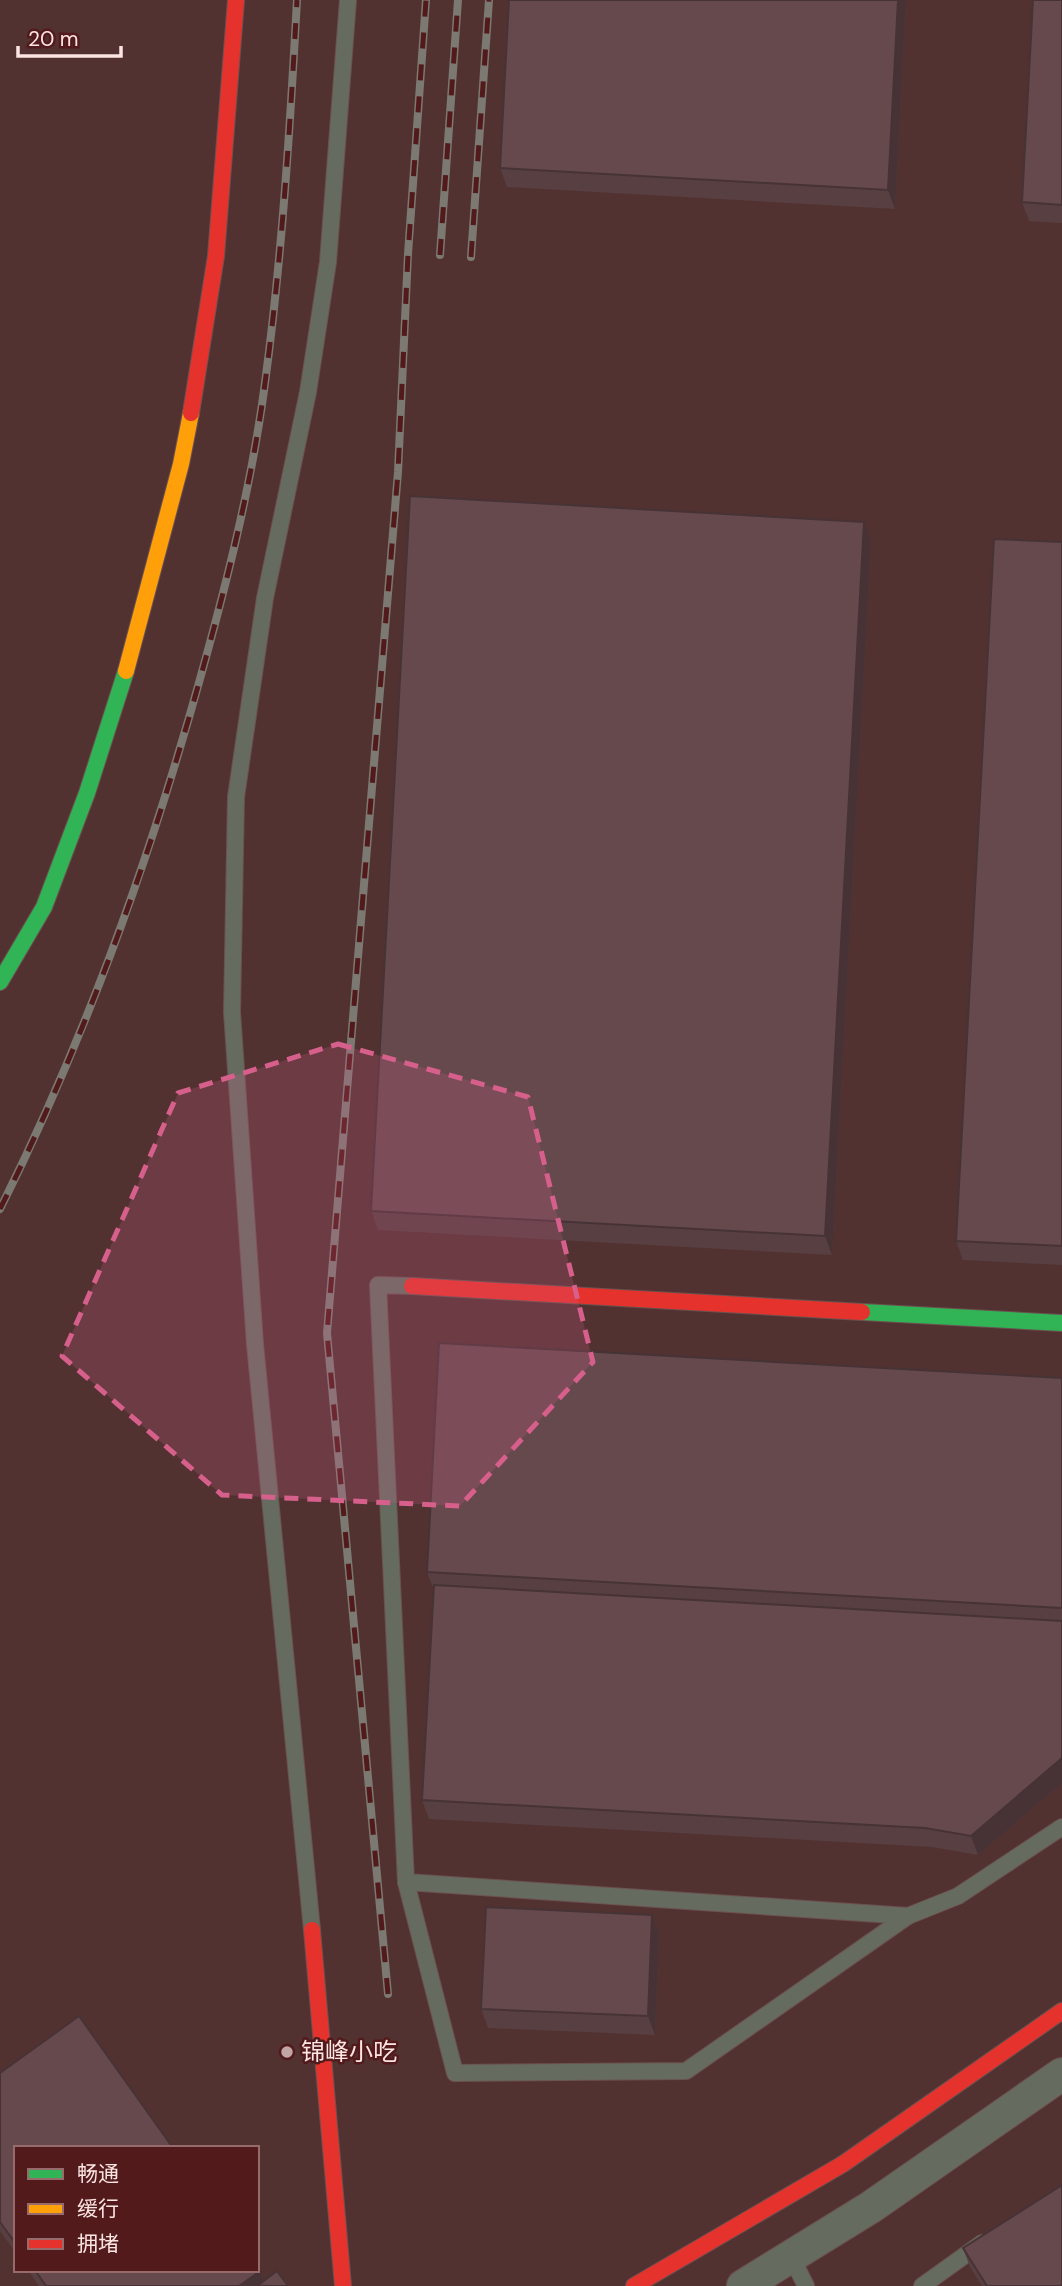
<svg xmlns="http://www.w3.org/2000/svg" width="1062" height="2286" font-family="'DM Sans','Noto Sans SC',sans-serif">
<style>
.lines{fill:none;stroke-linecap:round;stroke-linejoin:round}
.lane-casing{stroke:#6b5150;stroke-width:18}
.street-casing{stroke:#6b5150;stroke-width:34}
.fast-casing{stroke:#6b5150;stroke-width:18}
.slow-casing{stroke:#6b5150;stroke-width:18}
.jam-casing{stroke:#6b5150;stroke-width:18}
.lane{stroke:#666b5f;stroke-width:16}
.street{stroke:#666b5f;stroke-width:32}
.fast{stroke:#30b455;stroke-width:16}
.slow{stroke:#ff9f0a;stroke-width:16}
.jam{stroke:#e5322d;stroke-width:16}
.rail-casing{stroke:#7b7972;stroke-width:8}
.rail{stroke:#531a1b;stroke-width:5;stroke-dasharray:16;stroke-linecap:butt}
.wall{fill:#583f42}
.shaded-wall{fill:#473336}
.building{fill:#66494d;stroke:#473336;stroke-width:2}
.marked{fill:#d6608b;fill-opacity:0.2;stroke:#d6608b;stroke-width:5;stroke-dasharray:14 9;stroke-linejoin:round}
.poi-dot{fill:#c0a6a5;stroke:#531a1b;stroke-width:2.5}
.labels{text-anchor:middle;stroke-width:5;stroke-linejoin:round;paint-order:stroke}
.poi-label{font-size:24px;fill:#fce5e3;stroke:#531a1b;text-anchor:start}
</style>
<rect width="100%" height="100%" fill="#523231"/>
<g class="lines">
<defs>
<g id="lane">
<path d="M412 1286 378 1285 406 1882 908 1916 958 1896 1062 1827"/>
<path d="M406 1882 455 2073 686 2071 908 1916"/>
<path d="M312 1930 255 1344 232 1012 236 797 265 598 308 392 328 262 348 0"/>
<path d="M791 2256 806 2286"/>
<path d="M922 2286 982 2243"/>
</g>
<path id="street" d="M743 2286 871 2207 1062 2074"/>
<g id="fast">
<path d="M0 982 44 907 87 793 126 671"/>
<path d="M862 1312 1062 1323"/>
</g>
<path id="slow" d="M126 671 181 464 191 413"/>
<g id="jam">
<path d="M191 413 216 256 236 0"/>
<path d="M412 1286 862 1312"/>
<path d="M312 1930 343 2286"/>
<path d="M634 2286 843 2164 1062 2011"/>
</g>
</defs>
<use href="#lane" class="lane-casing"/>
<use href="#street" class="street-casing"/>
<use href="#fast" class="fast-casing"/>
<use href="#slow" class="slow-casing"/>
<use href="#jam" class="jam-casing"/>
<use href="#lane" class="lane"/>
<use href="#street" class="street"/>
<use href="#fast" class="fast"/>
<use href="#slow" class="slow"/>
<use href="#jam" class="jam"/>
<defs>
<g id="rail">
<path d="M440 255 458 0"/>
<path d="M471 257 489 0"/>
<path d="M0 1209C85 1039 149 862 200 679 227 582 252 483 265 383 282 257 290 128 297 0"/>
<path d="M388 1994 327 1333 398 472 408 254 426 0"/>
</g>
</defs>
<use href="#rail" class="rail-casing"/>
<use href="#rail" class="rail"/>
</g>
<g class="wall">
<path d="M906 0 895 209 507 187 500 168Z"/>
<path d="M1062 0V223L1029 221 1022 202Z"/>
<path d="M871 541 832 1255 378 1230 371 1211Z"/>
<path d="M1062 542V1265L963 1260 956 1241Z"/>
<path d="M1062 1378V1783L978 1855 932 1847 429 1819 422 1800 434 1590 427 1572Z"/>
<path d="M652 1915 659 1934 655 2035 488 2028 481 2009Z"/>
<path d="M0 2073 16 2148V2253L0 2231Z"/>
<path d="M963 2248 1062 2286H982L970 2267Z"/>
<path d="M28 2270H257L260 2271 264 2281 288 2286H39Z"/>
</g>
<g class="shaded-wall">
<path d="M898 0H906L895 209 888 190Z"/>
<path d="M864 522 871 541 832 1255 825 1236Z"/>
<path d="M1062 1758V1783L978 1855 971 1836Z"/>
<path d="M652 1915 659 1934 655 2035 648 2016Z"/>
<path d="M260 2271 266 2286H239Z"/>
</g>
<g class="building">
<path d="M509 0H898L888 190 500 168Z"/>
<path d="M1033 0H1062V205L1022 202Z"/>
<path d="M410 496 864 522 825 1236 371 1211Z"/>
<path d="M994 539 1062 542V1246L956 1241Z"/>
<path d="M439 1343 1062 1378V1608L427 1572Z"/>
<path d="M434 1585 1062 1621V1758L971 1836 925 1828 422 1800Z"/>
<path d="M486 1907 652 1915 648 2016 481 2009Z"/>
<path d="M79 2016 173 2148H16V2244L0 2222V2073Z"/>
<path d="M1062 2185V2285L1060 2286H987L963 2248Z"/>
<path d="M257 2266 260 2271 239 2286H46L35 2270H257Z"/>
<path d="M277 2271 288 2286H257Z"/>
</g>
<path class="marked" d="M338 1044 528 1097 593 1362 460 1506 222 1495 62 1356 178 1093Z"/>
<circle class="poi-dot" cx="287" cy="2052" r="7"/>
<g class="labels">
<g class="poi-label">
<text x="301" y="2060">锦峰小吃</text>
</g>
</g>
<rect x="14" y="2146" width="245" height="126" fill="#531a1b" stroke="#976b6b" stroke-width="2"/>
<rect x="28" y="2169" width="35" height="10" fill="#30b455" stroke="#976b6b" stroke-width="2"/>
<text x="77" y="2181" font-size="21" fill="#fce5e3">畅通</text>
<rect x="28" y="2204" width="35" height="10" fill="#ff9f0a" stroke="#976b6b" stroke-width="2"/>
<text x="77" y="2216" font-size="21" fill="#fce5e3">缓行</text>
<rect x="28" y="2239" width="35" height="10" fill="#e5322d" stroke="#976b6b" stroke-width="2"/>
<text x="77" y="2251" font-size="21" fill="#fce5e3">拥堵</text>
<path d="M18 46v10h103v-10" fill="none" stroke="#fce5e3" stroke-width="3.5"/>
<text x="28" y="46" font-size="21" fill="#fce5e3" stroke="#531a1b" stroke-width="5" paint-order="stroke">20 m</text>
</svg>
